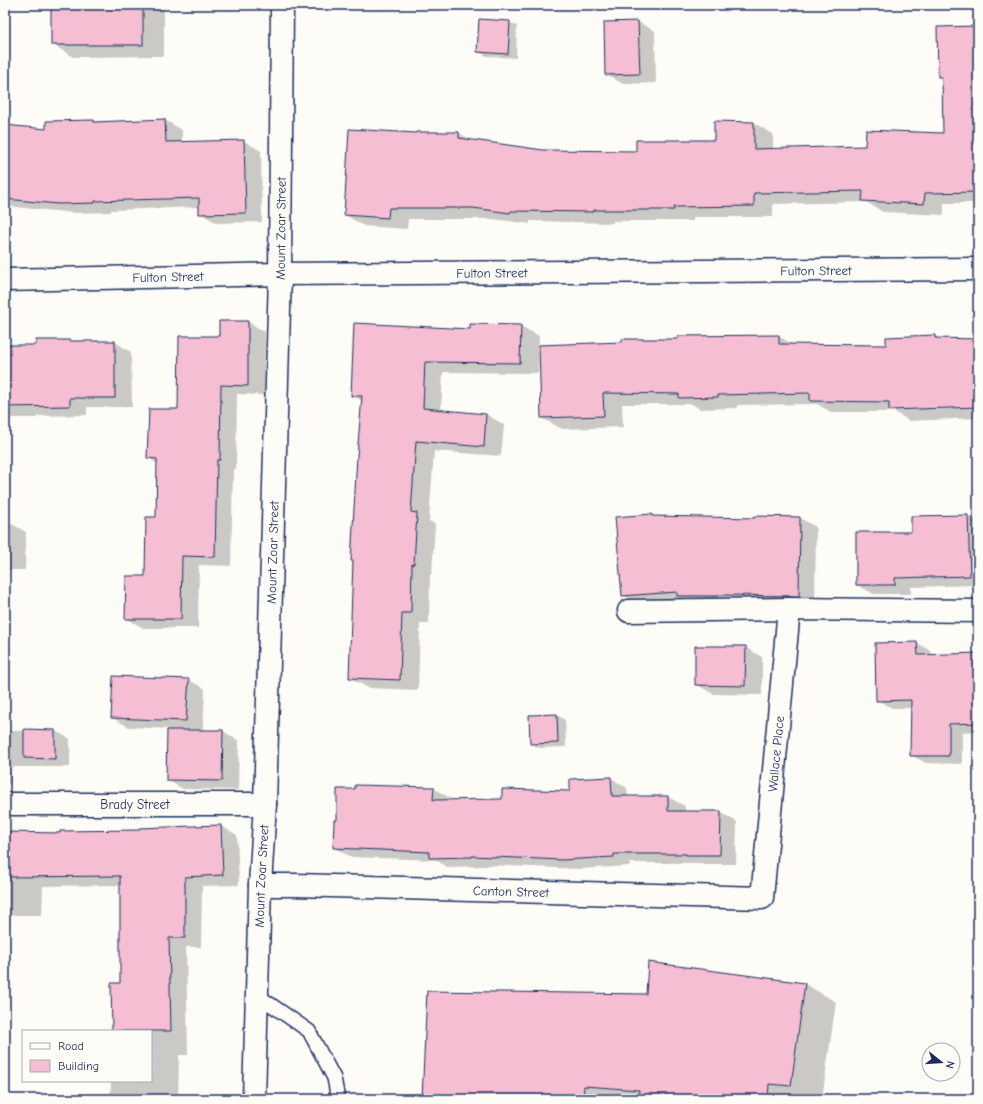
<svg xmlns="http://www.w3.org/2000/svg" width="983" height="1104" font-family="'Comic Neue',sans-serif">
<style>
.shadow{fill:#0003}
.building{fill:#f6bed2;stroke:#1b2f5e}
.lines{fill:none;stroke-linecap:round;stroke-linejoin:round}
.service-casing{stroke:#1b2f5e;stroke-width:16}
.minor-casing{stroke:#1b2f5e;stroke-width:25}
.service{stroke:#fdfcf7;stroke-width:13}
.minor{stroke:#fdfcf7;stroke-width:22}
.labels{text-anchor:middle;stroke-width:3.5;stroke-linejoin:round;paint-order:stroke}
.street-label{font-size:13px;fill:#1b2f5e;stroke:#fdfcf7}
</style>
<rect width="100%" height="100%" fill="#fdfcf7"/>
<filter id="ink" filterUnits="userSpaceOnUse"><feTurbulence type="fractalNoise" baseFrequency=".025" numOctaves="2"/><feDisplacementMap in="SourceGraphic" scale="8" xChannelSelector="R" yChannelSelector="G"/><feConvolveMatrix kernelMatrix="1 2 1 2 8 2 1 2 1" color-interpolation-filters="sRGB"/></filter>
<g filter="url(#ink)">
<g class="shadow">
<path d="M52 5H164V56L73 57 52 44Z"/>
<path d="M509 22 517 26 516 58 487 56 478 52Z"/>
<path d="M638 22 655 31 656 83 623 84 606 74 605 23Z"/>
<path d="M978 27V203H944V215L883 212 866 202 773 204V217H693V221H613V223L530 221V224L493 219H408L407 229 364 226 345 215 417 134V133H459L473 141 543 151 637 152 715 141 754 123 773 134V150L866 147 944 135 943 79 939 76Z"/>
<path d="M165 120 182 130V143L244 141 261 151 262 222 217 223 200 213V207L111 210V212L75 213 5 206V126L48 130 94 121 96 123Z"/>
<path d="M248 322 265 332 264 395 237 394 236 469H233L231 566 199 565 198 628H143L126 618 146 577 157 518 158 464 148 458 179 410 220 337Z"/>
<path d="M521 326 539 336 538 373 443 372 441 411 486 414 504 425 501 456 434 451 429 521 435 524 432 574H430L429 623H420L418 690 368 688 350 678 354 562 352 561 362 401 352 395 471 330Z"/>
<path d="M778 336 794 345 888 346 887 338 935 336 941 340H978V418L909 421 895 412H831L817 404 737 405V408L700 409 692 404H622L623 427 562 429 542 418 679 340Z"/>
<path d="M70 341 72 342H115L131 352 132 407H87V415L37 416V418H5V346H37Z"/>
<path d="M651 515 655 517 756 519 800 518 816 527 815 605H639L623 595Z"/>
<path d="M968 516 978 521V585L911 587V594H874L857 585 912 533Z"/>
<path d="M5 523H10L26 532 25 570H5Z"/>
<path d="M917 643 931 651V656L978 654V731L962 732V764L926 763 911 755 912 708H892L877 700 876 644Z"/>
<path d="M745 647 762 657V695L713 694 696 684Z"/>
<path d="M189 680 205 689 203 731H223L239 741 238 790 183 789 167 780 168 729 129 727 112 718Z"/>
<path d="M557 715 565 720 566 747 539 748 531 743 530 716Z"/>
<path d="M5 731H55L70 739V767H10L11 784H5Z"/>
<path d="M611 778 627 788 628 797H668L685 806V812H720L737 822 736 864H704L701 863H630V866L580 869 488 865V866L447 867 436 860 351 857 334 848 433 788 450 798V801L503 800 571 792Z"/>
<path d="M221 826 237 835 239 885 202 886 201 947H186L188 1055H179L178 1099H110L111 1083H113V1081H151V1031H113L121 984V885L43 886 42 915H5V833L61 834 140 831Z"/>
<path d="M805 984 836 1002 822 1099H423L647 995Z"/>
</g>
<g class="building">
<rect x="51" y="5" width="92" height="40"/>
<path d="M479 19 510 21 508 54 477 52Z"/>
<path d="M638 21 640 74 605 75 604 22Z"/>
<path d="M978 26V192L925 193 924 204 862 201 863 191 754 193V206L674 207V210H594V212L511 211 510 213 473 208H389L388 218 344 215 349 129 416 133V132H459V138L543 150 636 151V140H714V121L754 122V149L865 146 866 130 943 133 942 77H938L937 27Z"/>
<path d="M165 119 166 142 244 140 246 213 199 214V198L95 201V203L58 204 5 199V125L46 129V121L94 120V122Z"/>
<path d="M219 321H248V386L221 385 220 460H217L215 557 182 556 181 619H125L126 576H145L146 517H156L157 459 147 458 149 409H178L179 336H219Z"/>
<path d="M354 323 470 329V324L521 325 520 363 425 362 423 408 486 414 484 447 416 441 411 512 417 513 414 564H412L411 613H402L400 680 349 678 353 561H351L357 456 362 396H351Z"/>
<path d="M779 335V344L886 345V337L935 335V338L978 339V407L889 410V402L810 401V393L718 395V397L679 398V394L603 393 604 416 541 418 539 345 622 342V339H678V336Z"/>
<path d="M36 340H70V341H115V398H70V406L5 407V345H36Z"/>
<path d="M652 514V516L755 518V516L800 517 799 596 718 595V596H677V592L622 596 615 517Z"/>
<path d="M968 515 970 576 895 578V585H856V532H911V516Z"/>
<path d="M917 642 918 655 978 653V723L949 724V756H910L911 700 876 701 875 643Z"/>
<path d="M695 646H746L745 686 695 685Z"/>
<path d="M113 676 189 679 186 721 111 718Z"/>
<path d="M557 714 558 743 530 744 529 715Z"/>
<path d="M24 729 55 730V759L24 758Z"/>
<path d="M167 730H223L222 781 166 780Z"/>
<path d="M611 777 612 796H668V811H721L720 855H686V854H614V857L562 860 472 856V857L429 858V852L333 848 334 820H337V789H355V785L434 787 433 800 502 799V789L570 791V779Z"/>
<path d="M221 825 223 875 185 877V938H169L171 1031H112L111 983H120V876L5 877V832L60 833V831L139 830V828Z"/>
<path d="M648 962 805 983 791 1086 769 1084 768 1099H638L639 1090 584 1086 583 1099H422L427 991 646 994Z"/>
</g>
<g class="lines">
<defs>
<path id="service" d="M257 995 309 1031 334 1078 338 1099"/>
<g id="minor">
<path id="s1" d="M5 280 280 274 978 269"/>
<path d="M629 611 789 609 978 611"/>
<path id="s2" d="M5 804H265"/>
<path id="s3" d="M260 885H295L762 898 789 609"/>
<path id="s4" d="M254 1099 260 885 265 804 280 274 282 5"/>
</g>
</defs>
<use href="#service" class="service-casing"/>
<use href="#minor" class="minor-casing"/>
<use href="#service" class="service"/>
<use href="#minor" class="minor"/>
</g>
</g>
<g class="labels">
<g class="street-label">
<text dy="5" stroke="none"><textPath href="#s4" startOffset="871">Mount Zoar Street</textPath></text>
<text dy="5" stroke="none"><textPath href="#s1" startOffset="811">Fulton Street</textPath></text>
<text dy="5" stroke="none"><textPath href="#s1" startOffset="487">Fulton Street</textPath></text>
<text dy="5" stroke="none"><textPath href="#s1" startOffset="163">Fulton Street</textPath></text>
<text dy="5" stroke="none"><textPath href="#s4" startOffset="547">Mount Zoar Street</textPath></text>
<text dy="5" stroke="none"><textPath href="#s3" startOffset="647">Wallace Place</textPath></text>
<text dy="5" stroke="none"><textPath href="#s2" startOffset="130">Brady Street</textPath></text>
<text dy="5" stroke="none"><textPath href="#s4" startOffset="223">Mount Zoar Street</textPath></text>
<text dy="5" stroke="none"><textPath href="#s3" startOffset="251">Canton Street</textPath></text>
</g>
</g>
<rect width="983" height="1104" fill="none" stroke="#fdfcf7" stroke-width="20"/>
<rect x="10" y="10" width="963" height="1084" fill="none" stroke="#1b2f5e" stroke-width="1.5" filter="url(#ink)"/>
<rect x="22" y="1030" width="130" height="52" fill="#fdfcf7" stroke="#a3aaba"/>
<rect x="30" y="1043" width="20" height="6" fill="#fdfcf7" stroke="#a3aaba"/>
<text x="58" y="1050" font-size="12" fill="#1b2f5e">Road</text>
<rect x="30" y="1060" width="20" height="12" fill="#f6bed2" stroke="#a3aaba"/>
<text x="58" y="1070" font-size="12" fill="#1b2f5e">Building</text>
<g transform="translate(941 1062) rotate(107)"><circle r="19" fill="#fdfcf7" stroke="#a3aaba"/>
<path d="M0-3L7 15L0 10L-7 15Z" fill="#1b2f5e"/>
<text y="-6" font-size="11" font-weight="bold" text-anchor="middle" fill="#1b2f5e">N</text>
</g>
</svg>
